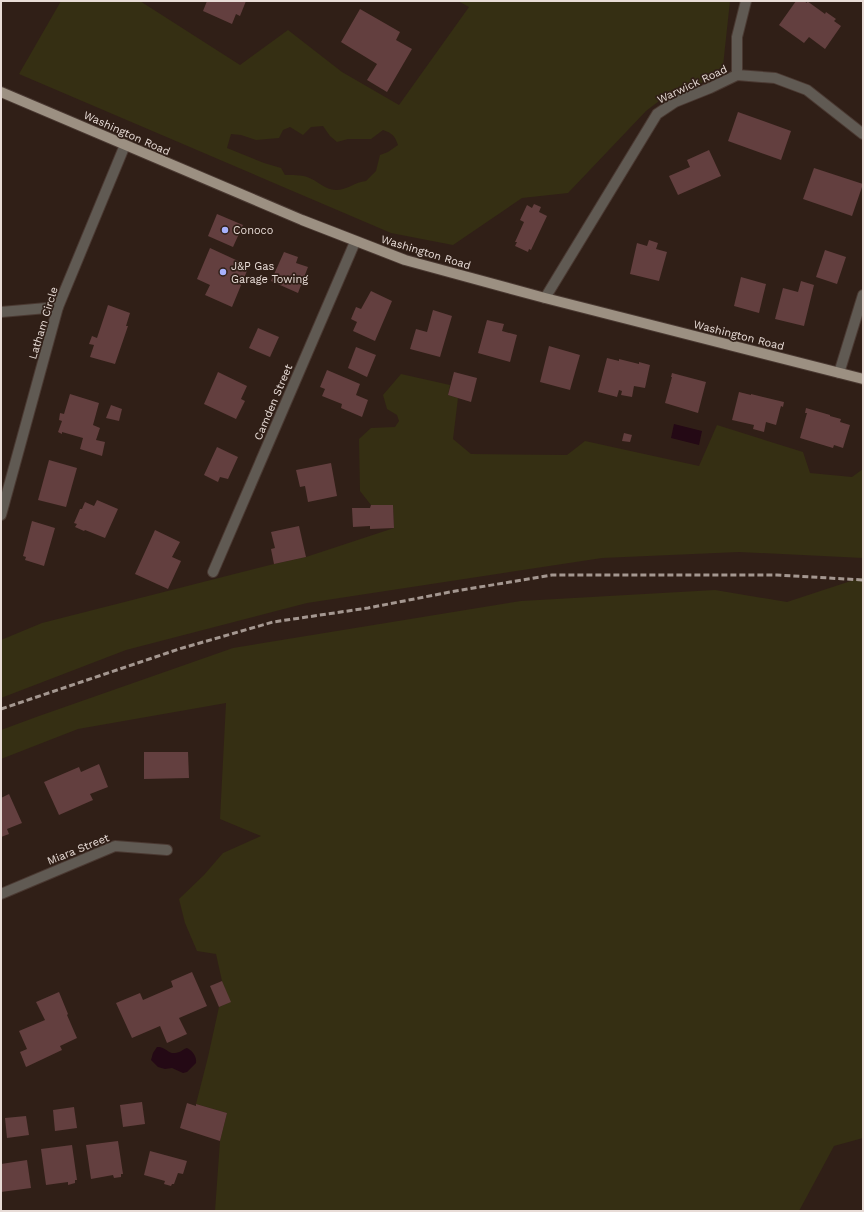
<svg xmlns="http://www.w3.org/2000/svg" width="864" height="1212" font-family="'Work Sans',sans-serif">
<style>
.green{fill:#352f13;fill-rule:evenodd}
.water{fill:#240915}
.building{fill:#633f3f}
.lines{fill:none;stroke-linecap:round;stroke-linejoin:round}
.minor-casing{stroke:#4a3932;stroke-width:12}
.major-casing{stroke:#4a3932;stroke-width:12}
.minor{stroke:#605a53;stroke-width:10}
.major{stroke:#9c9082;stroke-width:10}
.rail{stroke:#a49790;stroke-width:3;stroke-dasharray:6 3;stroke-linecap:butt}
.poi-dot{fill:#a7b1fc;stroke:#301f17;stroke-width:1.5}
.labels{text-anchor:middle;stroke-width:3.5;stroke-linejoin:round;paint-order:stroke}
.street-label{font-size:11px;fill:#e8dcd7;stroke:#301f17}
.poi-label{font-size:11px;fill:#e8dcd7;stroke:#301f17;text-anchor:start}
</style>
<rect width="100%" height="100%" fill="#301f17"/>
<g class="green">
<path d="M61 1H140L240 65 288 30 342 72 399 105 469 7 458 1H730L723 66 704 82 667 95 646 111 568 193 522 198 453 245 391 233 19 74ZM323 126 330 136 337 142 348 139H371L383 130C392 133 395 136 398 145L388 152 380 155 376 171 366 181C355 182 347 190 336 190 325 190 317 180 307 177 301 175 292 175 285 175L281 168 264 163 227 148 231 134 241 135 256 140 279 138 283 130 290 127 303 135 311 127Z"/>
<path d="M401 374 450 385 448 395 458 398 453 439 471 454 567 455 585 441 699 466 717 425 803 452 810 473 852 477 863 469V558L739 552 602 558 307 603 126 650 1 698V640L42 623 274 564 306 557 394 528 393 505H371L360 491 359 439 371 428 395 427 399 421 397 415 387 409 383 395Z"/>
<path d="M863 577V1138L834 1146 799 1211H215L220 1141 227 1113 196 1104 208 1057 219 1007 230 1002 222 981 216 954 197 951 185 923 179 899 204 875 223 853 261 836 220 819 226 703 78 729 1 759V730L39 716 233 648 521 601 715 590 787 602Z"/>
</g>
<g class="water">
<path d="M674 424 702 431 699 445 671 438Z"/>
<path d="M157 1047C165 1046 168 1054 175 1053 180 1053 183 1049 187 1048 193 1051 197 1057 196 1063L187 1072 183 1073 172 1068 165 1069 158 1067 151 1060 153 1053Z"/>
</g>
<g class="building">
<path d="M207 1H246L240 16 236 14 232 24 203 11Z"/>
<path d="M796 1H804L807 3V1L825 14 826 12 836 19 834 21 841 26 825 49 809 37 804 43 779 25Z"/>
<path d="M360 9 400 32 396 40 412 49 387 92 367 80 377 64 341 42Z"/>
<path d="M738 112 791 131 781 160 728 141Z"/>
<path d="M709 150 721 176 678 195 669 176 690 167 687 160Z"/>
<path d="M814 168 863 184 852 216 803 199Z"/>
<path d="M534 204 541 207 539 212 547 216 531 250 529 249 528 252 515 246 517 242H515L524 222 520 220 527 205 532 208Z"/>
<path d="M217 214 243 225 233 247 208 236Z"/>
<path d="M649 240 658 243 656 249 667 252 659 281 630 274 637 243 647 246Z"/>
<path d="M210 248 249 266 232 307 205 295 210 285 197 279Z"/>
<path d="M825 250 846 257 837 284 816 277Z"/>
<path d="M284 252 298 257 296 263 308 267 298 293 271 281Z"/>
<path d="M741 277 766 284 759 313 734 306Z"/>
<path d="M801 281 814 285 804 326 775 319 783 288 798 292Z"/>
<path d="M371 291 392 301 375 341 353 331 357 322 351 319 356 307 361 309Z"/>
<path d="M108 305 130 313 126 326H128L115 364 90 357 94 345 89 344 92 336 97 338Z"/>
<path d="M433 310 452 316 440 357 410 349 416 329 427 332Z"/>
<path d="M487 320 504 324 502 331 517 335 510 362 478 353Z"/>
<path d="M258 328 279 337 270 357 249 348Z"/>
<path d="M549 346 580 355 570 390 540 382Z"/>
<path d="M356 347 376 355 367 377 348 368Z"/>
<path d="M607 358 619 361V359L639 364V362L650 365 645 388 634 386 632 397 621 395 622 391 619 390 617 397 598 392Z"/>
<path d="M327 370 360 384 356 395 368 400 362 417 341 408 342 404 322 396 325 389 320 387Z"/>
<path d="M218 372 247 386 241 399 245 401 236 419 204 404Z"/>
<path d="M454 372 477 378 471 402 448 395Z"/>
<path d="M672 373 706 382 698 413 665 403 672 377H671Z"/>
<path d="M739 392 751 395V394L784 402 783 407 781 406 776 425 766 422 764 432 753 429 754 425 732 420Z"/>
<path d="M70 394 99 403 93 425 100 428 96 440 105 442 102 456 80 449 83 438 62 432V434L58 432 62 421 59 420 60 413 64 414Z"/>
<path d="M111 405 122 409 119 421 106 418Z"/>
<path d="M806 408 830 415V416L841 419 840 422 850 425 843 448 834 445 833 448 800 438 807 413H805Z"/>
<path d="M624 433 632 435 630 442 622 441Z"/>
<path d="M217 447 238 457 228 479 220 477 218 482 204 475Z"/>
<path d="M49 460 77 468 66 507 38 500Z"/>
<path d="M331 463 337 496 308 502 305 486 300 487 296 470Z"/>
<path d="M97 500 118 509 105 538 85 530 84 531 75 527 77 524 74 523 80 509H82L85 502 94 506Z"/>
<path d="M371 505H393L394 528 370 529V526L353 527 352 508H370Z"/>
<path d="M32 521 55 528 44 566 25 560 26 557 23 556Z"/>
<path d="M299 526 306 557 274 564 271 549 275 548 271 532Z"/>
<path d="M155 530 180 542 172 557 181 561 168 589 135 574Z"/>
<path d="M144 752H188L189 778 144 779Z"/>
<path d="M99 764 108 787 90 794 93 800 59 815 44 782 79 767 81 772Z"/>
<path d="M9 794 22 823 7 829 9 834 1 837V798Z"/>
<path d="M192 972 207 1006 179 1018 187 1034 167 1043 160 1026 132 1038 116 1003 140 993 143 1000 173 987 171 981Z"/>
<path d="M222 981 231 1002 219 1007 210 986Z"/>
<path d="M59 992 68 1014 67 1015 77 1038 60 1046 62 1050 26 1067 20 1052 27 1049 19 1031 45 1020 36 1002Z"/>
<path d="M142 1102 145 1124 123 1127 120 1105Z"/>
<path d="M187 1103 196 1106V1104L227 1113 220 1141 180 1128Z"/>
<path d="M74 1107 77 1128 55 1131 53 1110Z"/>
<path d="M26 1116 29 1135 7 1138 5 1118Z"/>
<path d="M118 1141 123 1174H121V1177L114 1178 113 1175 91 1179 86 1145Z"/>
<path d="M72 1145 77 1180H75V1183L68 1185V1182L46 1185 41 1149Z"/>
<path d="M150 1151 187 1161 183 1174 178 1173 174 1184H172L171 1186 164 1184 165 1181 144 1175Z"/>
<path d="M27 1160 31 1188 1 1192V1164Z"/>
</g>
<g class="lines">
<defs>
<g id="minor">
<path d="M737 75V37L746 1"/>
<path d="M545 298 657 114 675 102 710 88 737 75 775 78 807 90 863 134"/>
<path d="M1 312 58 307"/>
<path d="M839 373 863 295"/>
<path d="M1 515 58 307 125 145"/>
<path d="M213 572 355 242"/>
<path d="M1 894 115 846 167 850"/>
</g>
<path id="major" d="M1 92 302 220 405 260 545 298 863 379"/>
</defs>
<use href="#minor" class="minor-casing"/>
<use href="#major" class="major-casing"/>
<use href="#minor" class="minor"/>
<use href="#major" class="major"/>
<path class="rail" d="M1 709 179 649 273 622 368 608 450 592 552 575H777L863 580"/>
</g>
<g class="poi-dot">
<circle cx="225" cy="230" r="4"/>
<circle cx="223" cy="272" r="4"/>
</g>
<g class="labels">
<g class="street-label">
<text transform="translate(692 84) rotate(-25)" y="4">Warwick Road</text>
<text transform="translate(127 133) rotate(24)" y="4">Washington Road</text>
<text transform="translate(426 252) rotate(17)" y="4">Washington Road</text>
<text transform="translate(43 323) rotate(-73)" y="4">Latham Circle</text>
<text transform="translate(739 335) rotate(14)" y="4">Washington Road</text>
<text transform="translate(273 402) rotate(-67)" y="4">Camden Street</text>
<text transform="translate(78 849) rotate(-22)" y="4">Miara Street</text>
</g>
<g class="poi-label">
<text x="233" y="234">Conoco</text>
<text x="231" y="270">J&amp;P Gas<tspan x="231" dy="13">Garage Towing</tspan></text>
</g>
</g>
<rect width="864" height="1212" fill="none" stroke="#e8dcd7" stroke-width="4"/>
</svg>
